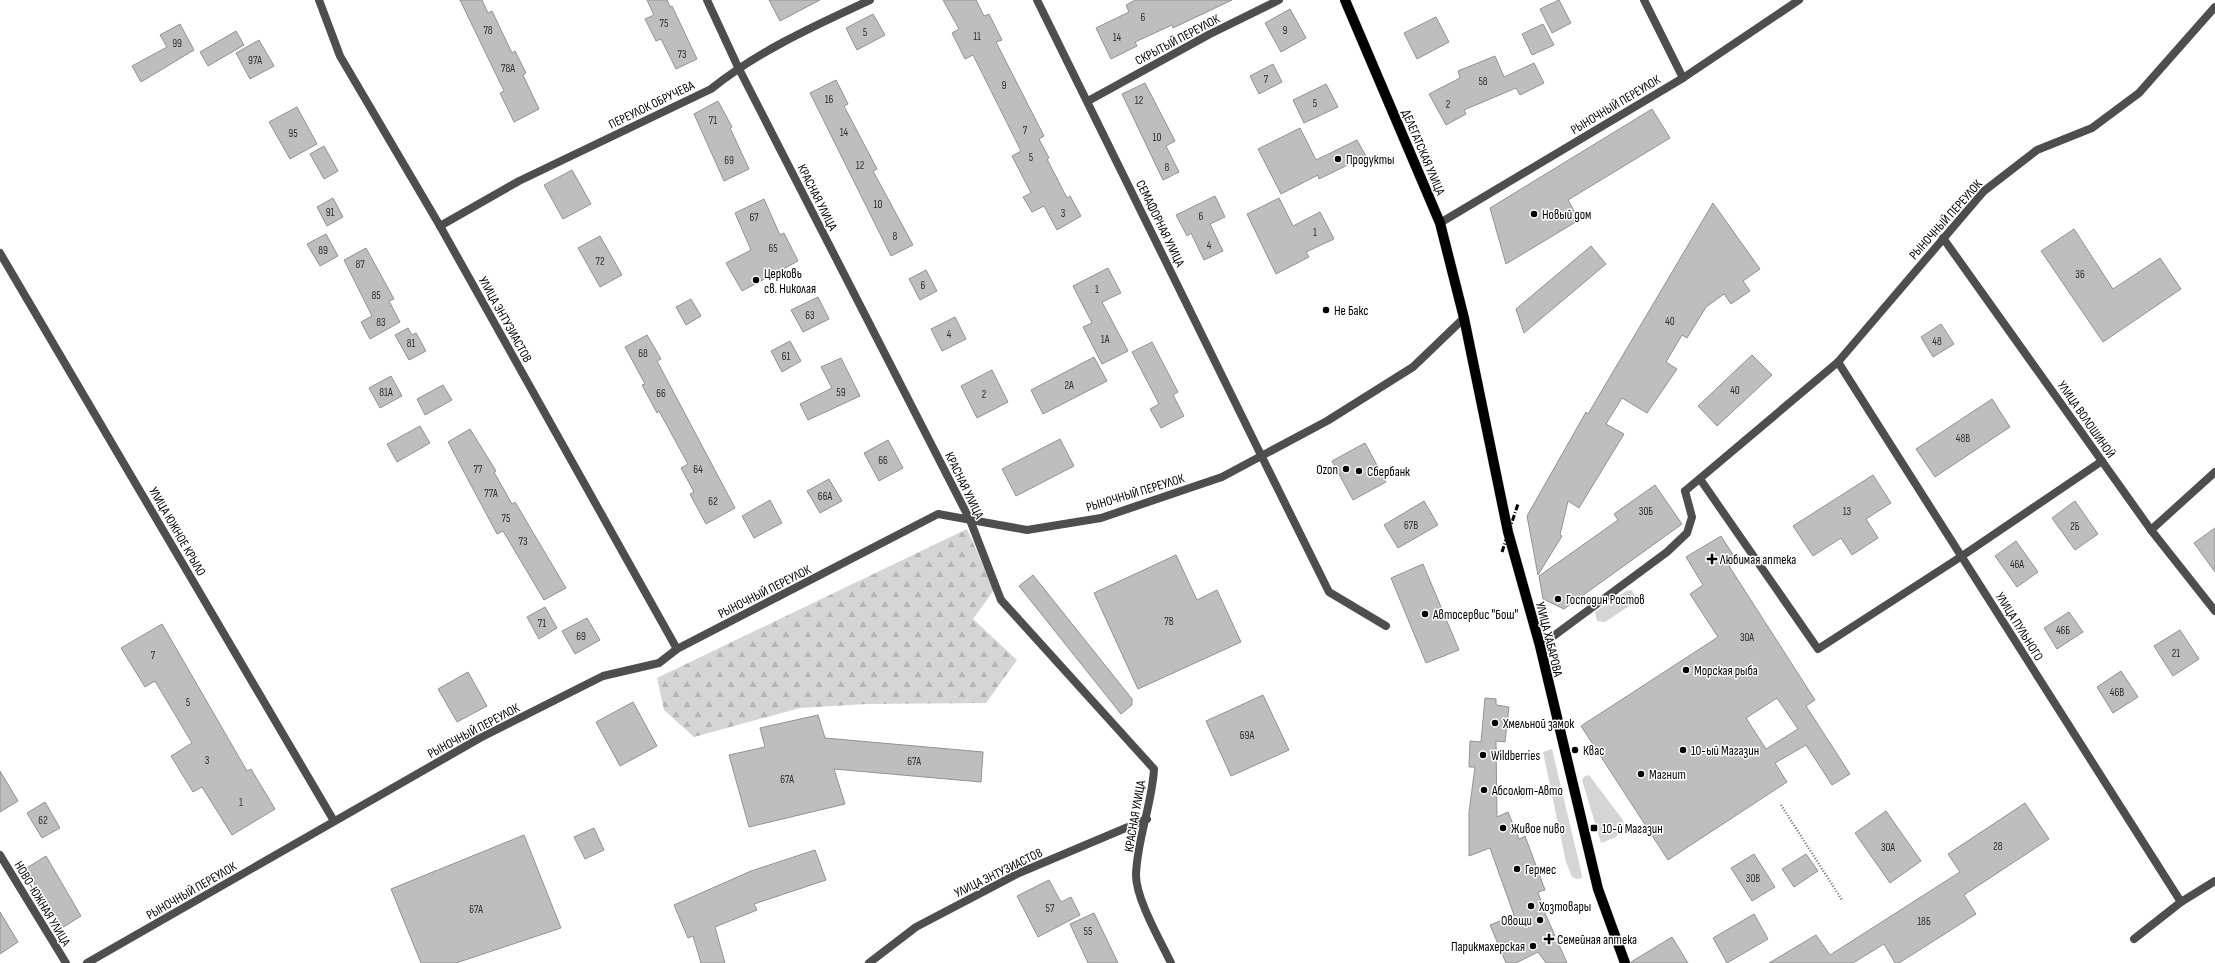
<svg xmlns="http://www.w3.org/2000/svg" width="2215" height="963" font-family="'Sofia Sans Condensed',sans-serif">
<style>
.grass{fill:#d5d5d5}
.forest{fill:url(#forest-firs)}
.building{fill:#bebebe;stroke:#929292;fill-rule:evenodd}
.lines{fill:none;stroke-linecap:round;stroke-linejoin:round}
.primary-casing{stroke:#dbdbdb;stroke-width:11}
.path{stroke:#707070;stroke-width:2.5;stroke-dasharray:1 2;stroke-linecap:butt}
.service{stroke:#4e4e4e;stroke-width:8}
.minor{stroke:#4e4e4e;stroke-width:8}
.primary{stroke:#000;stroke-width:10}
.rail{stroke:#000;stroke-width:3;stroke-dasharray:6 2 1 2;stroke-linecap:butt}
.poi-dot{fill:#000;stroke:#fff;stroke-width:1.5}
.labels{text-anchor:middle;stroke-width:3;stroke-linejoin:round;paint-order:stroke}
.number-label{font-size:11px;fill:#303030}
.street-label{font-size:13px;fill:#000;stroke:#fff}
.poi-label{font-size:13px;fill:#000;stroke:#fff;text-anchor:start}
</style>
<defs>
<pattern id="forest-firs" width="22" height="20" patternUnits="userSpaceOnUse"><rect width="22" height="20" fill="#d5d5d5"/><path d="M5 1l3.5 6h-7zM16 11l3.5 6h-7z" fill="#b5b5b5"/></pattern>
</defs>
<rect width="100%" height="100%" fill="#fff"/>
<g class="grass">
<path d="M1632 590 1637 601 1605 622 1597 621 1595 612 1626 591Z"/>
<path d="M1552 749 1581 871 1582 878 1577 879 1572 877 1566 862 1543 752Z"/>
<path d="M1589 775 1623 820 1624 827 1616 837 1601 843 1582 780 1585 776Z"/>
</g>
<path class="forest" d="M967 529 994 590 973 619 1017 660 986 703 867 704 800 708 694 737 664 710 657 678Z"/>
<g class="building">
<path d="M460 0H482L488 13 492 11 512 53 515 51 526 73 523 75 539 109 514 122 500 93 504 91Z"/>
<path d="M647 0H667L670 7 672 6 697 59 676 69 661 39 656 41 645 19 654 15Z"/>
<path d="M769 0H820L780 21Z"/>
<path d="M943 0H976L984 16 989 14 1002 40 996 42 1044 136 1039 139 1049 158 1047 159 1067 198 1070 196 1081 216 1057 230 1044 206 1032 212 1023 197 1031 193 1012 156 1021 151 973 55 965 59 952 33 959 29Z"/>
<path d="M1135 0H1232L1173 28 1172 25 1135 42 1137 46 1111 59 1096 28 1129 12 1126 5Z"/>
<path d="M1559 0 1571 23 1552 33 1540 9Z"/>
<path d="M1290 9 1306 38 1281 52 1265 23Z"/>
<path d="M873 14 885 35 857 50 846 28Z"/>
<path d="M1436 17 1449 42 1417 59 1404 33Z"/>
<path d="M180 24 194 50 141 82 132 66 167 47 160 35Z"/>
<path d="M1543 24 1554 45 1532 55 1522 34Z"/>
<path d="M236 31 244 45 208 66 200 52Z"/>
<path d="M259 40 274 66 250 79 236 53Z"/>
<path d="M1495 56 1504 77 1534 63 1544 83 1520 95 1516 88 1464 110 1466 114 1446 125 1429 94 1460 78 1458 71Z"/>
<path d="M1273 64 1282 82 1259 94 1250 76Z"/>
<path d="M836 80 848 104 844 106 877 169 873 171 913 245 891 256 810 93Z"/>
<path d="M1145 83 1175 141 1166 146 1179 172 1163 180 1122 94Z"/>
<path d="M1326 84 1338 107 1304 123 1293 100Z"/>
<path d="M718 101 732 127 730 128 749 169 724 181 694 114Z"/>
<path d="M297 107 317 144 290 159 269 122Z"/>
<path d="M1652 109 1670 138 1568 200 1579 220 1506 264 1490 208Z"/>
<path d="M1300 128 1316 160 1357 140 1366 156 1319 179 1318 175 1281 194 1258 149Z"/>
<path d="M324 146 338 171 324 179 310 154Z"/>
<path d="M572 170 591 204 563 219 544 185Z"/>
<path d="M1215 196 1225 217 1210 224 1223 251 1204 260 1191 233 1187 236 1176 215Z"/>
<path d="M333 198 343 217 327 226 317 207Z"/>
<path d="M1279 198 1293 226 1320 212 1334 239 1306 252 1309 257 1276 274 1247 214Z"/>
<path d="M764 199 780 235 784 233 798 261 742 291 726 263 751 250 735 213Z"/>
<path d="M1713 203 1760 269 1743 281 1750 291 1731 304 1724 294 1706 307 1687 338 1682 335 1666 362 1677 369 1647 413 1622 398 1606 424 1624 434 1579 508 1568 501 1560 535 1562 536 1538 575 1527 516 1586 412 1588 414Z"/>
<path d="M2074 229 2113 289 2160 258 2181 289 2103 342 2041 251Z"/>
<path d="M326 234 338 256 320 266 307 244Z"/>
<path d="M600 236 622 275 600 287 578 248Z"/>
<path d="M1591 246 1606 264 1524 333 1516 309Z"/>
<path d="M366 248 394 299 389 301 400 322 370 339 361 322 372 316 344 260Z"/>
<path d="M1108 268 1121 293 1102 302 1128 351 1102 364 1083 327 1092 323 1073 286Z"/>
<path d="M926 270 937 291 920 300 909 279Z"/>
<path d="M818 297 829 319 803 332 791 310Z"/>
<path d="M691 299 701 316 686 325 676 307Z"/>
<path d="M955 317 966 339 942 351 931 329Z"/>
<path d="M1941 324 1954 344 1933 357 1921 337Z"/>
<path d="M408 328 412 335 416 333 426 351 409 360 395 335Z"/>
<path d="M647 335 661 359 657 361 735 508 706 524 690 494 694 492 681 468 688 464 659 411 657 413 642 385 645 384 625 347Z"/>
<path d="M790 341 801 361 782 372 771 351Z"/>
<path d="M1152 342 1178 392 1173 395 1184 416 1161 428 1150 409 1159 404 1132 352Z"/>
<path d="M1752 355 1772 375 1717 426 1698 406Z"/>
<path d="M1094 357 1107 381 1043 414 1031 390Z"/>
<path d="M841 358 860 396 808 420 800 404 832 388 821 367Z"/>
<path d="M992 370 1008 402 977 418 961 386Z"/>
<path d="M391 376 402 396 380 408 369 388Z"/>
<path d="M443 385 452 400 425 415 417 399Z"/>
<path d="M1992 399 2010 427 1935 477 1916 449Z"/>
<path d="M420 426 430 443 397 462 387 444Z"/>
<path d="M470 429 496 471 494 472 512 504 515 502 566 588 544 600 503 531 497 534 448 442Z"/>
<path d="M1060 439 1074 466 1016 496 1002 469Z"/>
<path d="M888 440 903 468 879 481 864 453Z"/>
<path d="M1365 443 1386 482 1353 500 1332 461Z"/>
<path d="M1873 475 1891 503 1866 519 1878 538 1852 555 1841 538 1813 556 1793 526Z"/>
<path d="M829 479 842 501 820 513 807 491Z"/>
<path d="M1655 485 1682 524 1564 609 1543 599 1539 576 1618 520 1614 514Z"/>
<path d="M770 500 782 523 754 538 742 516Z"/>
<path d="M1424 501 1438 525 1398 548 1384 525Z"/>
<path d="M2075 501 2098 534 2075 550 2052 518Z"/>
<path d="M2215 528V572L2194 543Z"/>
<path d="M1721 536 1737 561 1729 566 1815 700 1806 706 1850 774 1832 785 1806 745 1775 763 1787 782 1668 860 1581 726 1718 637 1690 594 1703 585 1686 557ZM1777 698 1798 729 1766 749 1746 718Z"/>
<path d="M2016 541 2038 572 2017 587 1995 556Z"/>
<path d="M1176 555 1197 600 1217 590 1241 642 1138 689 1094 593Z"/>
<path d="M1423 564 1459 650 1426 663 1391 578Z"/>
<path d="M1033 575 1132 699V705L1121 714 1019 586Z"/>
<path d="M545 607 557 628 539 639 527 617Z"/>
<path d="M2069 612 2083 632 2057 649 2044 628Z"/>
<path d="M587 618 600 640 575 654 562 631Z"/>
<path d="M162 624 247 771 251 769 275 809 232 835 202 787 193 792 171 756 192 743 155 681 145 687 121 648Z"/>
<path d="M2180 630 2199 659 2173 676 2154 646Z"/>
<path d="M2121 671 2138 697 2113 713 2097 687Z"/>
<path d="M468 672 487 706 457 722 438 689Z"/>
<path d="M1263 695 1289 750 1231 776 1206 721Z"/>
<path d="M1485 698 1496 699V705L1509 707 1505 742 1496 741 1497 817 1508 812 1519 839 1525 836 1545 890 1538 892 1544 911 1567 963H1546L1538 952 1516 963H1506L1490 925 1514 915 1490 848 1469 856V812L1475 767H1469L1470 741 1481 742Z"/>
<path d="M633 702 657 746 620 766 596 722Z"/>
<path d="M818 715 825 738 983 752 981 782 834 769 845 804 749 827 729 755 765 747 760 728Z"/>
<path d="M0 771 18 801 0 812Z"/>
<path d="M45 802 60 828 42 838 27 813Z"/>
<path d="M2025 803 2049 839 1964 895 1976 914 1899 963H1895L1884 944 1853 963H1769L1816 935 1830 955 1960 872 1948 854Z"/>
<path d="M1886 811 1921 861 1890 883 1855 833Z"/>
<path d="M594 828 604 850 585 859 574 837Z"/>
<path d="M524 835 561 928 456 963H421L391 889Z"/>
<path d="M815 850 826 880 754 904 757 910 715 927 725 963H701L693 936 688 938 674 905 751 871Z"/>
<path d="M1754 854 1775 887 1752 901 1731 868Z"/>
<path d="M1806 854 1818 871 1794 887 1782 869Z"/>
<path d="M46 856 81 916 62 928 25 869Z"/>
<path d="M1049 880 1061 902 1071 897 1080 915 1038 937 1017 896Z"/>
<path d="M0 912 18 942 0 954Z"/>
<path d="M1094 913 1118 963H1088L1070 924Z"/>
<path d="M1754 914 1768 939 1727 963 1713 938Z"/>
<path d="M1672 937 1688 963H1631V962Z"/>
</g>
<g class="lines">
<defs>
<path id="primary" d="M1345 0 1440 223 1464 318 1508 532 1540 646 1598 889 1625 963"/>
</defs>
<use href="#primary" class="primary-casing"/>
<path class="path" d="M1781 805 1842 900"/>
<g class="service">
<path d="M1262 457 1329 592 1386 626"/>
<path d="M1540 646 1667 552 1687 533 1692 517 1685 491"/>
</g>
<g class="minor">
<path d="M319 0 340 56 440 226 677 649"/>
<path d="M707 0 738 67 970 520 1001 600 1154 769C1152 805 1137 839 1136 875 1136 899 1160 940 1171 963"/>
<path d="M1037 0 1262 457"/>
<path d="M1644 0 1683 78"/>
<path d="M1088 101 1210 34 1279 0"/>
<path d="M1440 223 1683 78 1799 0"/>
<path d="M440 226 519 181 711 89C760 50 814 26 870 0"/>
<path d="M1943 238 2151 530 2215 611"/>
<path d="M0 253 334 821"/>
<path d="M1838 362 2181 902"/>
<path d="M1700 479 1818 649 1962 556 2102 461"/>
<path d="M1685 491 1838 362 1984 191 2037 150 2092 128 2139 93 2215 7"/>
<path d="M2151 530 2215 472"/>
<path d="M0 855 66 963"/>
<path d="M2134 939 2181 902 2215 881"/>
<path d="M87 963 480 738 603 676 659 663 677 649 938 514 1027 530 1101 518 1222 477 1327 421 1413 367 1464 318"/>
<path d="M869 963 916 927 1019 873 1147 819"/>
</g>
<use href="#primary" class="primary"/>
<path class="rail" d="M1502 552 1518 504"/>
</g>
<g class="poi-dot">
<circle cx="1338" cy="159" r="4"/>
<circle cx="1534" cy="214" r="4"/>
<circle cx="756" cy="280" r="4"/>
<circle cx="1326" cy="310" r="4"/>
<circle cx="1346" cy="469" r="4"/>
<circle cx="1359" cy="471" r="4"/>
<path d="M1710 553h4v4h4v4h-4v4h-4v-4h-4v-4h4z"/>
<circle cx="1558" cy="599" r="4"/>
<circle cx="1425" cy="614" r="4"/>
<circle cx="1686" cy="670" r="4"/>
<circle cx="1495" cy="723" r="4"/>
<circle cx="1575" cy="750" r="4"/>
<circle cx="1683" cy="750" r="4"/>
<circle cx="1483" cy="755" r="4"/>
<circle cx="1641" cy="774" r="4"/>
<circle cx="1484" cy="790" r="4"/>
<circle cx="1503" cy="828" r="4"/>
<rect x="1590" y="824" width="8" height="8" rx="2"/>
<circle cx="1517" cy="869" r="4"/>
<circle cx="1531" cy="906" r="4"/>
<circle cx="1540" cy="920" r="4"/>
<path d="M1547 933h4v4h4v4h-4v4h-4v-4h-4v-4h4z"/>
<circle cx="1533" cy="946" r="4"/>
</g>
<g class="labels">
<g class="number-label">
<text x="1143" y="21">6</text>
<text x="664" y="27">75</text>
<text x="488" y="34">78</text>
<text x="1285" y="34">9</text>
<text x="865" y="36">5</text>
<text x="977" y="40">11</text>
<text x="1117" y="41">14</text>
<text x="177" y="47">99</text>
<text x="682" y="58">73</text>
<text x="255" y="64">97А</text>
<text x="508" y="72">78А</text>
<text x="1266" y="83">7</text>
<text x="1483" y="85">58</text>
<text x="1004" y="89">9</text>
<text x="829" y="103">16</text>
<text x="1139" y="104">12</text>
<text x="1315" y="107">5</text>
<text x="1448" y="108">2</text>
<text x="713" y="124">71</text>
<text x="1025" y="134">7</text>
<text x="844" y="136">14</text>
<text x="293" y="137">95</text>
<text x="1157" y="141">10</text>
<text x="1031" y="161">5</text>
<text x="729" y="164">69</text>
<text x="860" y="169">12</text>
<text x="1167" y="171">8</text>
<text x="878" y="208">10</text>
<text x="330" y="216">91</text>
<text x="1063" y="217">3</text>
<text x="1201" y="220">6</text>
<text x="754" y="221">67</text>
<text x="1315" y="236">1</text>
<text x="895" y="240">8</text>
<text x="1209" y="249">4</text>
<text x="773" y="252">65</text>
<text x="323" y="254">89</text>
<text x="600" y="265">72</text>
<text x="360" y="268">87</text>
<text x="2080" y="278">36</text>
<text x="923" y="289">6</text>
<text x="1097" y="293">1</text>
<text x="376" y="299">85</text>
<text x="810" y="319">63</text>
<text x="1670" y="325">40</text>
<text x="381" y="326">83</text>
<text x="949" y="338">4</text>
<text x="1105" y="343">1А</text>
<text x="1937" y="345">48</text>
<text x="411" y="347">81</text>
<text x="643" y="357">68</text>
<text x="786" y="360">61</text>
<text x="1069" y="389">2А</text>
<text x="1735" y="394">40</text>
<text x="386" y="396">81А</text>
<text x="841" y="396">59</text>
<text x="661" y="397">66</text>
<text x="984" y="398">2</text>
<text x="1963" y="442">48В</text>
<text x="883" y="464">66</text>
<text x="478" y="473">77</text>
<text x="698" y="473">64</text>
<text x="491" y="497">77А</text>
<text x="825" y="500">66А</text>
<text x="713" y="505">62</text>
<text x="1646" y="515">30Б</text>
<text x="1847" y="515">13</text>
<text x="506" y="522">75</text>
<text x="1411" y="529">67В</text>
<text x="2075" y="530">2Б</text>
<text x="523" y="545">73</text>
<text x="2017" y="568">46А</text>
<text x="1169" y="625">7В</text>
<text x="542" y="627">71</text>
<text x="2063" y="634">46Б</text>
<text x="581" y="640">69</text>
<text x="1747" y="641">30А</text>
<text x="2176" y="657">21</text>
<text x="153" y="659">7</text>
<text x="2117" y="696">46В</text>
<text x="188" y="706">5</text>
<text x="1247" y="739">69А</text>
<text x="207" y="764">3</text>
<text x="914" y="765">67А</text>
<text x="787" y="783">67А</text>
<text x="241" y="806">1</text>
<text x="43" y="824">62</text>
<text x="1998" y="850">28</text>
<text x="1888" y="851">30А</text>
<text x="1753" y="882">30В</text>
<text x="1050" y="912">57</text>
<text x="476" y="913">67А</text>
<text x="1924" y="925">18Б</text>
<text x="1088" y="935">55</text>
</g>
<g class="street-label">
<text transform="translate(1177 39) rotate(-28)" y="5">СКРЫТЫЙ ПЕРЕУЛОК</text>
<text transform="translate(651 104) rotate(-26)" y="5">ПЕРЕУЛОК ОБРУЧЕВА</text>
<text transform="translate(1615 104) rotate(-31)" y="5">РЫНОЧНЫЙ ПЕРЕУЛОК</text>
<text transform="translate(1424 152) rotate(67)" y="5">ДЕЛЕГАТСКАЯ УЛИЦА</text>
<text transform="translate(818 197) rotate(63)" y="5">КРАСНАЯ УЛИЦА</text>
<text transform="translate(1945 219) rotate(-48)" y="5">РЫНОЧНЫЙ ПЕРЕУЛОК</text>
<text transform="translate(1161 223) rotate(64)" y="5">СЕМАФОРНАЯ УЛИЦА</text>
<text transform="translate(506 319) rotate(61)" y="5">УЛИЦА ЭНТУЗИАСТОВ</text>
<text transform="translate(2087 419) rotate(55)" y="5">УЛИЦА ВОЛОШИНОЙ</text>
<text transform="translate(965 485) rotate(64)" y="5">КРАСНАЯ УЛИЦА</text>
<text transform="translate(1135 492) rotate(-17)" y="5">РЫНОЧНЫЙ ПЕРЕУЛОК</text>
<text transform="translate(178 531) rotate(60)" y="5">УЛИЦА ЮЖНОЕ КРЫЛО</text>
<text transform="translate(764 591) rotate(-27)" y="5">РЫНОЧНЫЙ ПЕРЕУЛОК</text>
<text transform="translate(2020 626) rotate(58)" y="5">УЛИЦА ПУЛЬНОГО</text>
<text transform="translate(1550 639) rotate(76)" y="5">УЛИЦА ХАБАРОВА</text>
<text transform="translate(473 730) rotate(-28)" y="5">РЫНОЧНЫЙ ПЕРЕУЛОК</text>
<text transform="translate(1134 816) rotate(-80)" y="5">КРАСНАЯ УЛИЦА</text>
<text transform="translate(998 872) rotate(-26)" y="5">УЛИЦА ЭНТУЗИАСТОВ</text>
<text transform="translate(191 890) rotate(-30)" y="5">РЫНОЧНЫЙ ПЕРЕУЛОК</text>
<text transform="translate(43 903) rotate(59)" y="5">НОВО-ЮЖНАЯ УЛИЦА</text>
</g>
<g class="poi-label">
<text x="1346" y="164">Продукты</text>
<text x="1542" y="219">Новый дом</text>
<text x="764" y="278">Церковь<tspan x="764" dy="15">св. Николая</tspan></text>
<text x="1334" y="315">Не Бакс</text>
<text x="1338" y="474" text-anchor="end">Ozon</text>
<text x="1367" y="476">Сбербанк</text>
<text x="1720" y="564">Любимая аптека</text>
<text x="1566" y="604">Господин Ростов</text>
<text x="1433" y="619">Автосервис "Бош"</text>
<text x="1694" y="675">Морская рыба</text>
<text x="1503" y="728">Хмельной замок</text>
<text x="1583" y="755">Квас</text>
<text x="1691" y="755">10-ый Магазин</text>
<text x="1491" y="760">Wildberries</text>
<text x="1649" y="779">Магнит</text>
<text x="1492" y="795">Абсолют-Авто</text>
<text x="1511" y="833">Живое пиво</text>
<text x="1602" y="833">10-й Магазин</text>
<text x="1525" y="874">Гермес</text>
<text x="1539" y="911">Хозтовары</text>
<text x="1532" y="925" text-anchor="end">Овощи</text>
<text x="1557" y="944">Семейная аптека</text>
<text x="1525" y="951" text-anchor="end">Парикмахерская</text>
</g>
</g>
</svg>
